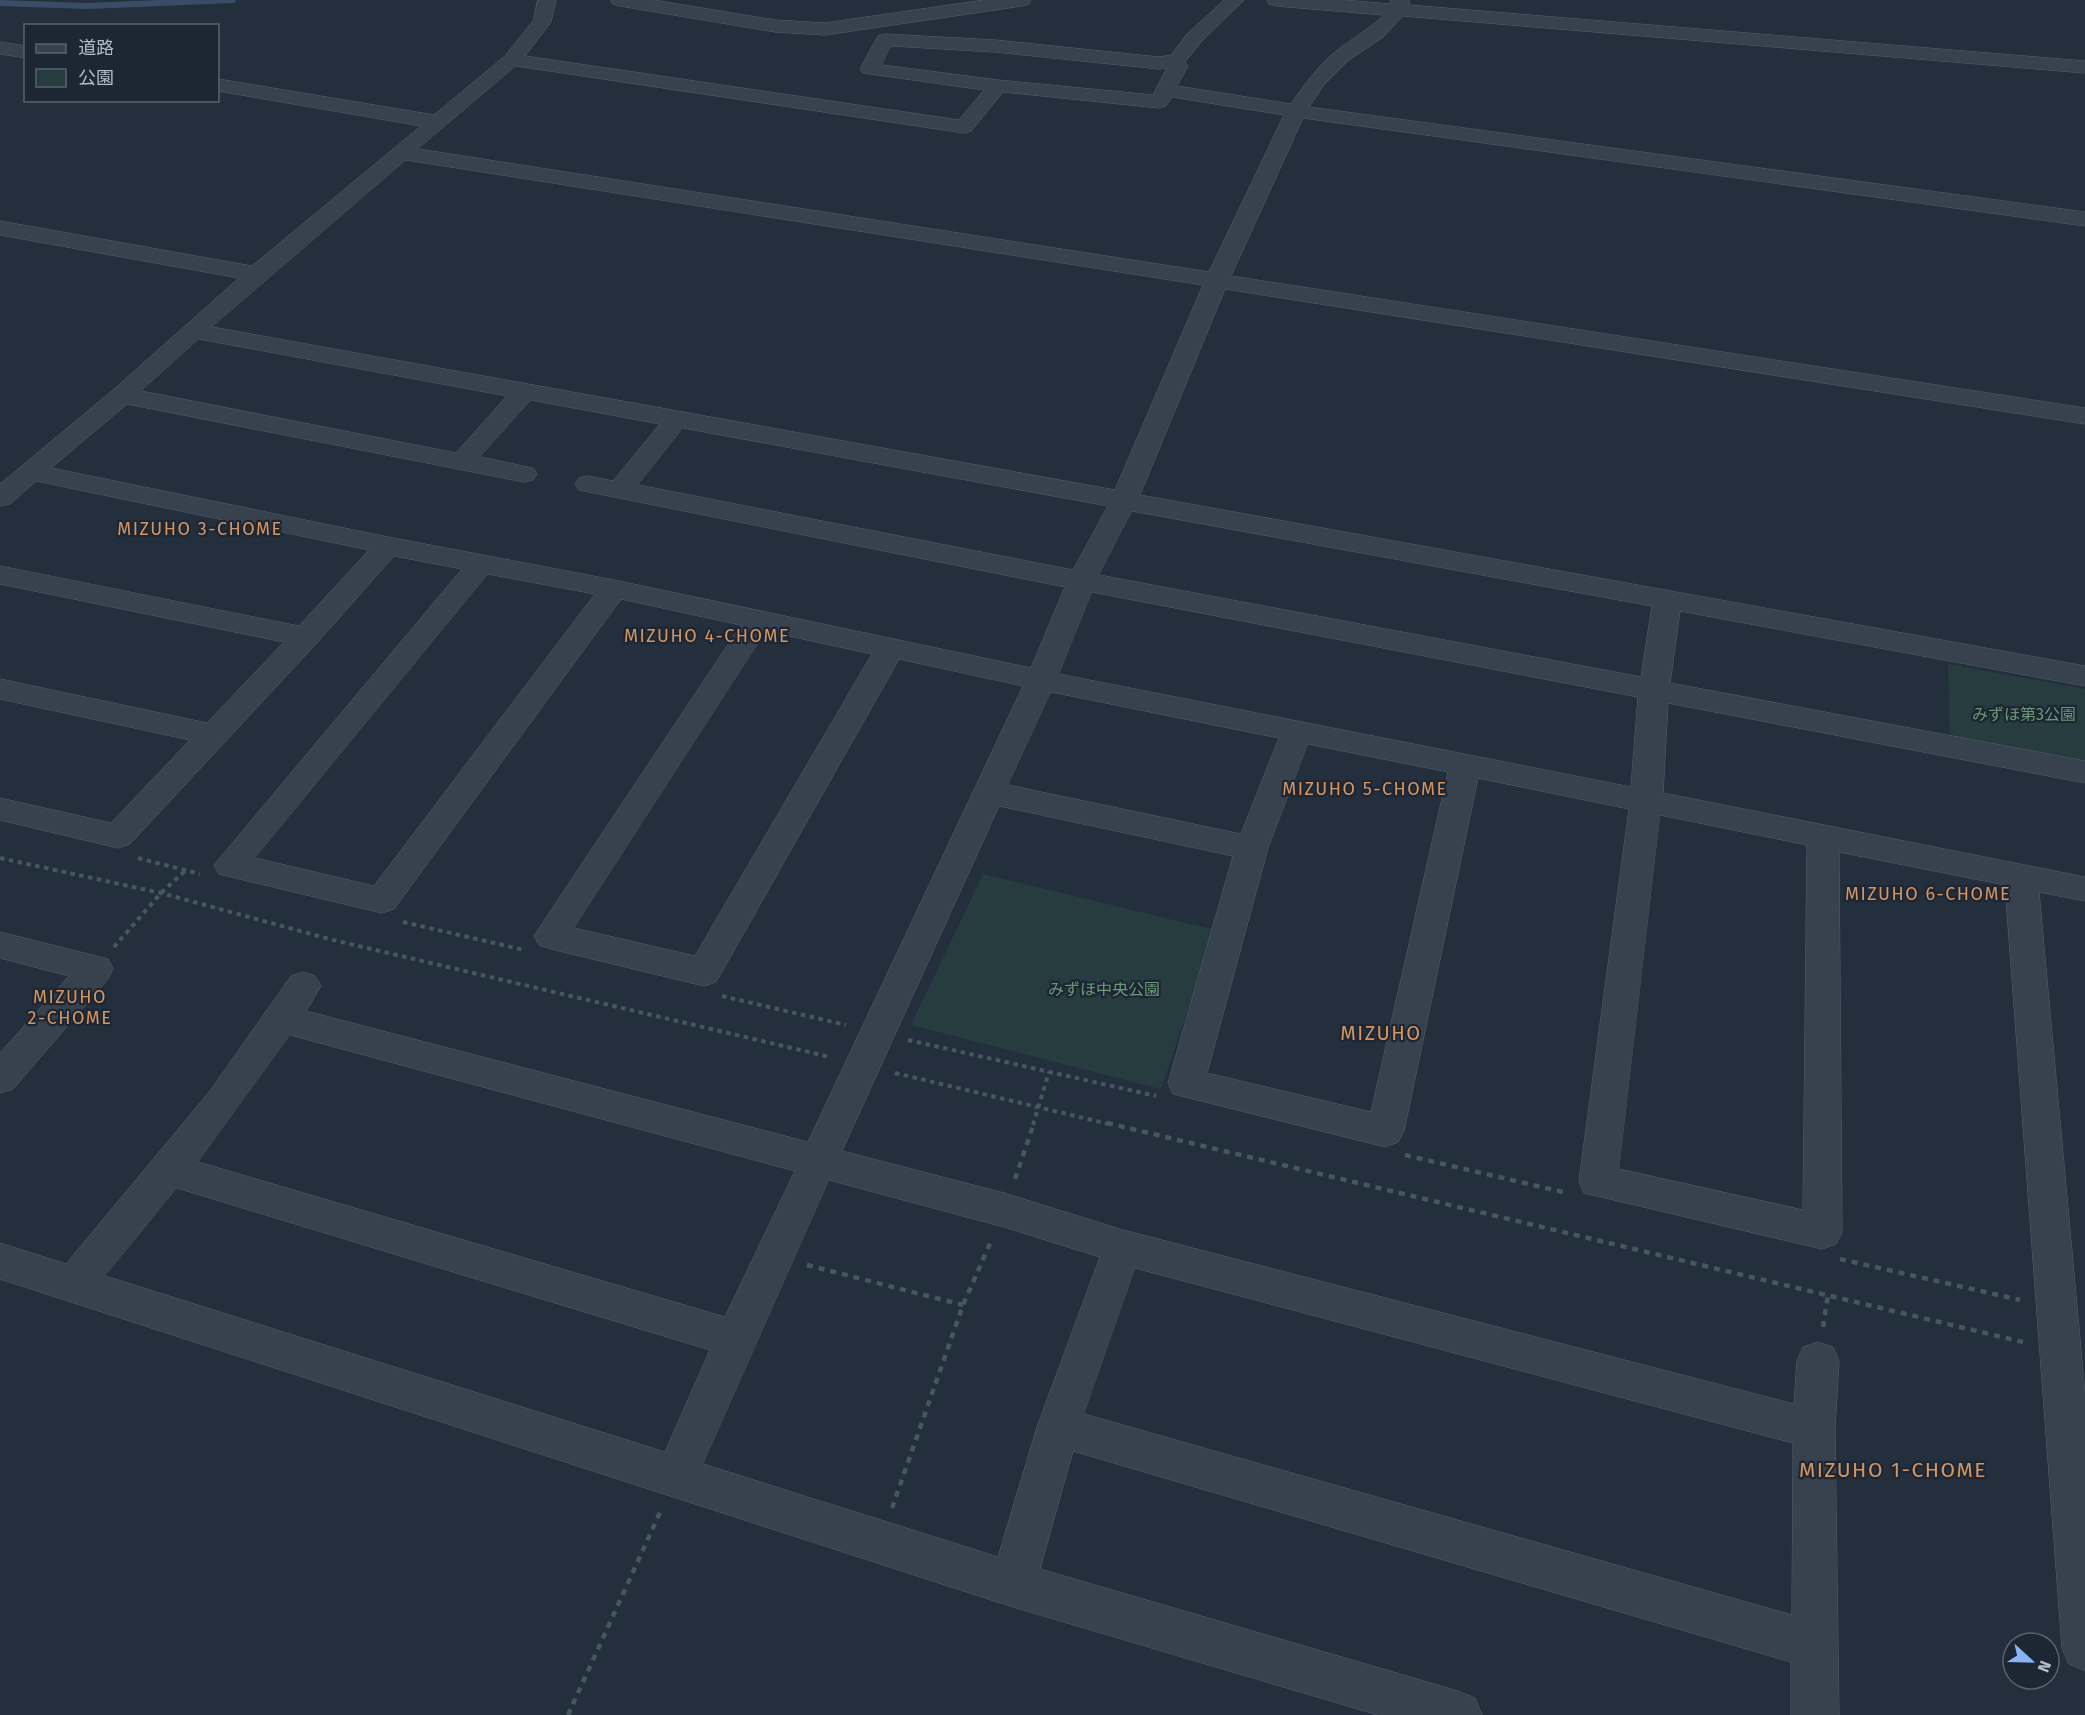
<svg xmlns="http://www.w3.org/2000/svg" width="2085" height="1715" font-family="'Fira Sans','Noto Sans JP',sans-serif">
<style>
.green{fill:#263c3f}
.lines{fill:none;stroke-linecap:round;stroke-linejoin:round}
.stream{stroke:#394c67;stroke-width:6}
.minor-casing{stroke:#565f6c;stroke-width:1}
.path-far1{stroke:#44595c;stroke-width:4;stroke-dasharray:4.5 4.5;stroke-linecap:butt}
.path{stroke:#44595c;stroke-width:4.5;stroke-dasharray:6 6;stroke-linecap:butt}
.minor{fill:#38414e;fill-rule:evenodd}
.labels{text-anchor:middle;stroke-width:4.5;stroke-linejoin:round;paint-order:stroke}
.park-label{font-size:16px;fill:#6b9a76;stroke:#1d2633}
.neighbourhood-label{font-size:18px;letter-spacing:1.5px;fill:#d59563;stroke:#1d2633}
.quarter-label{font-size:20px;letter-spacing:1.5px;fill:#d59563;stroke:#1d2633}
.near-neighbourhood-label{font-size:21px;letter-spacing:1.5px;fill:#d59563;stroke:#1d2633}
</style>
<rect width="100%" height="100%" fill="#242f3e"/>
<g class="green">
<path d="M1948 664 2085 689V762L1950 736Z"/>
<path d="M983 874 1215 930 1161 1089 911 1025Z"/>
</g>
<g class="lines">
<path class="stream" d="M0 3 87 6 233 0"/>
<defs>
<g id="minor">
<path d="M538 0H556L551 22 525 56 959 120 984 90 863 73 860 69 878 36 885 34 995 40 1159 57 1171 55 1187 34 1224 0H1244L1201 42 1185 62 1188 66 1177 86 1291 104C1304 85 1318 66 1336 51 1352 39 1369 29 1384 15L1276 6 1269 4 1267 0H1343L1390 4 1391 0H1409V5L2085 61V73L1403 16 1382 38 1349 60 1323 86 1309 107 2085 212V226L1303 118 1231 276 2085 408V424L1225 289 1140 495 2085 666V686L1680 611 1670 683 2085 761V783L1668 703 1663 793 2085 877V901L2039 892 2085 1394V1671L2069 1664 2062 1648 2005 885 1839 852 1842 1232 1836 1244 1822 1249 1584 1193 1579 1181 1629 809 1478 778 1404 1131 1398 1142 1385 1147 1173 1094 1168 1083 1233 856 999 806 842 1151 1004 1193 1123 1230 1794 1404 1797 1361 1803 1347 1818 1342 1833 1347 1839 1361 1835 1429 1839 1715H1791V1662L1073 1451 1040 1569 1458 1691 1475 1698 1482 1715H1378L1013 1607 0 1279V1243L66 1264 210 1091 291 976 303 972 315 976 321 986 306 1011 808 1142 1023 686 899 659 716 982 704 986 551 949 539 945 534 936 741 625 621 599 394 909 382 913 231 877 219 874 214 865 462 569 394 556 316 644 130 844 118 848 0 820V798L111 823 190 740 0 699V679L207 723 284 642 0 584V566L299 626 369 550 36 481 10 504 0 506V484L113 390 239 278 0 235V221L252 266 421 126 218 91V79L434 115 505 56 533 21ZM891 46 995 52 1159 69 1167 68 1153 95 998 80 882 65ZM516 66 964 133 971 131 1003 92 1159 108 1166 106 1172 97 1284 115 1209 272 418 149ZM406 160 1203 285 1115 490 212 327ZM199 339 507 396 456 453 141 391ZM531 400 660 424 613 481 588 476 579 478 575 484 579 490 1065 587 1031 668 614 580 388 537 51 468 127 404 524 482 533 480 537 474 533 468 480 457ZM683 428 1108 506 1073 570 638 485ZM1132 511 1652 606 1641 677 1099 575ZM488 574 595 594 374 886 255 858ZM1092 592 1638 697 1631 787 1059 674ZM766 631 872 654 695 956 574 928ZM1051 692 1279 738 1241 834 1008 785ZM1308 744 1448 772 1371 1112 1207 1073 1268 848ZM1660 815 1807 845 1803 1210 1619 1169ZM290 1035 795 1171 725 1317 198 1162ZM829 1180 1004 1227 1100 1257 1037 1427 998 1557 703 1464ZM177 1188 710 1350 665 1452 105 1276ZM1135 1268 1793 1443 1792 1615 1084 1414Z"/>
<path d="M611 0H653L775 20 825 23 984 0H1031L1029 4 1022 6 825 35 775 32 620 6 613 4Z"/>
<path d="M0 42 26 46V58L0 54Z"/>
<path d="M0 932 108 959 113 969 108 979 13 1089 0 1093V1053L69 976 0 958Z"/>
</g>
</defs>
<use href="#minor" class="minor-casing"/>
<g class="path-far1">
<path d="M0 858 161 893 333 940 830 1057"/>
<path d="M138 858 200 874"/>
<path d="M403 922 524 950"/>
<path d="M114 947 161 893 186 870"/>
<path d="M722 996 846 1025"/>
<path d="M908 1040 1156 1096"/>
<path d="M895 1073 1113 1125"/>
<path d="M1033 1125 1049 1072"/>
</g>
<g class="path">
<path d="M1107 1123 2023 1342"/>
<path d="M1405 1155 1567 1193"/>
<path d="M1015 1179 1034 1123"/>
<path d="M1840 1259 2020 1300"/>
<path d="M807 1265 963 1305"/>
<path d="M1823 1327 1828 1295"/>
<path d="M892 1508 963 1305 992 1239"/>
<path d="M568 1715 662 1508"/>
</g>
<use href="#minor" class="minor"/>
</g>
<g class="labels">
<g class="park-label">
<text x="2024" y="720">みずほ第3公園</text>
<text x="1104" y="995">みずほ中央公園</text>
</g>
<g class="neighbourhood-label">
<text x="200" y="535">MIZUHO 3-CHOME</text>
<text x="707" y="642">MIZUHO 4-CHOME</text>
<text x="1365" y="795">MIZUHO 5-CHOME</text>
<text x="1928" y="900">MIZUHO 6-CHOME</text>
<text x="70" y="1003">MIZUHO<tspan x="70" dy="21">2-CHOME</tspan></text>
</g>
<g class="quarter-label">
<text x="1381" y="1040">MIZUHO</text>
</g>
<g class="near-neighbourhood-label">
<text x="1893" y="1477">MIZUHO 1-CHOME</text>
</g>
</g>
<rect x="24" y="24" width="195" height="78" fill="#1d2633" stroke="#59626f" stroke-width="1.5"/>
<rect x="36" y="44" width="30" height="9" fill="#38414e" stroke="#59626f" stroke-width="1.5"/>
<text x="78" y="54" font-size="18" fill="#b4bcc9">道路</text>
<rect x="36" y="69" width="30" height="18" fill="#263c3f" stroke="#59626f" stroke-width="1.5"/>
<text x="78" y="84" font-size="18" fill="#b4bcc9">公園</text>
<g transform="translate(2031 1661) rotate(112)"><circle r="28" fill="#1d2633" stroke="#59626f" stroke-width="1.5"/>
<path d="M0-4.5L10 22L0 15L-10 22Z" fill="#8ab4f8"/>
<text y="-9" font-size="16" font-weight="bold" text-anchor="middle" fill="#b4bcc9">N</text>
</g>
</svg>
